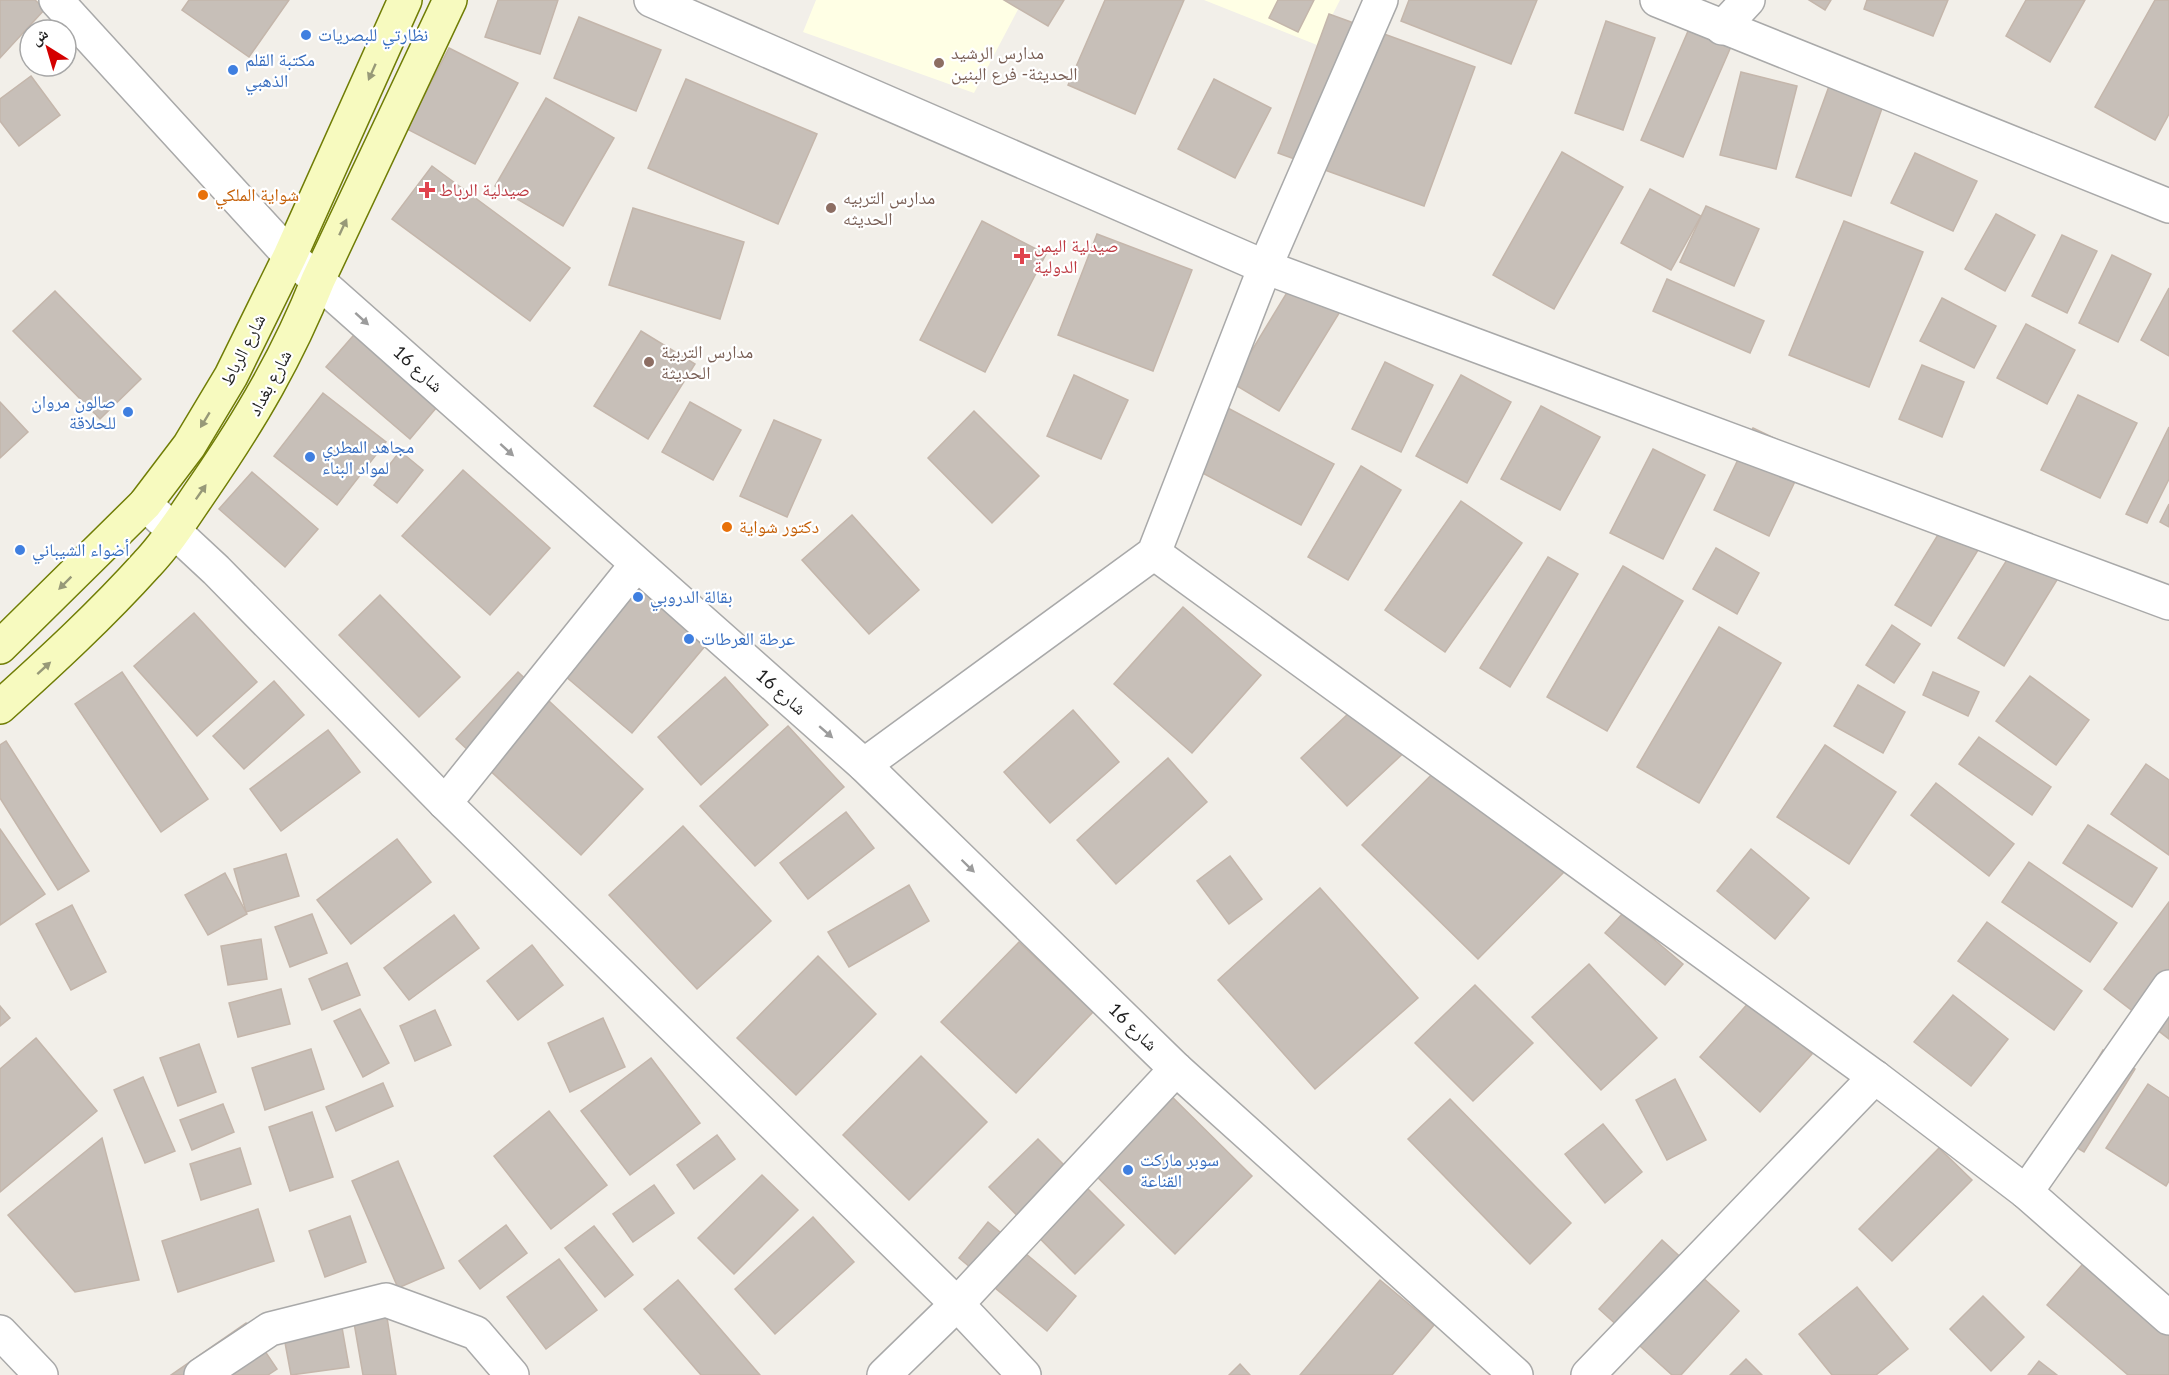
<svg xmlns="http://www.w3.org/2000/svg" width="2169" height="1375" font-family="Lato,'Noto Naskh Arabic',sans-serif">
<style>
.education{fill:#ffffe5}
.building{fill:#c7bfb8;stroke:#c4b6ab;stroke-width:1.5}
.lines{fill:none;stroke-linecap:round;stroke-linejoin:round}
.street-casing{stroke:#a9a9a9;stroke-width:36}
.secondary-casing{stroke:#707d05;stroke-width:36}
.street{stroke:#fff;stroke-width:33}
.secondary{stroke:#f7fabf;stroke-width:33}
.oneway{fill:#979978}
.oneway2{fill:#9c9c9c}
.shop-dot{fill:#3f7fe0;stroke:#fff;stroke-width:2}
.education-dot{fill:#8d6e63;stroke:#fff;stroke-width:2}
.health-dot{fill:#e0444e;stroke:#fff;stroke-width:2}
.food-dot{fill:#e8710a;stroke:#fff;stroke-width:2}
.labels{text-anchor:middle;stroke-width:4.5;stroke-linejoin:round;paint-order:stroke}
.shop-label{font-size:18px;fill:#366cbe;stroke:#fff;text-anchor:start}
.education-label{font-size:18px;fill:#785e54;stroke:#fff;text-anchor:start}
.health-label{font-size:18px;fill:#be3a42;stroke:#fff;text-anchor:start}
.food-label{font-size:18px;fill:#c56008;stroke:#fff;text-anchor:start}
.street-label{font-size:18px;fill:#222;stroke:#fff}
</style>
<rect width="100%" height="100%" fill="#f2efe9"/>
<g class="education">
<path d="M816 0H1023L974 93 803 32Z"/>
<path d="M1204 0H1340L1317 45Z"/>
</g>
<g class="building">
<path d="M0 0H35L45 9 0 58Z"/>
<path d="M189 0H289L249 57 182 10Z"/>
<path d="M498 0H558L540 54 485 37Z"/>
<path d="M1004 0H1064L1048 26Z"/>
<path d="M1105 0H1184L1135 114 1068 85Z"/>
<path d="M1278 0H1314L1298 32 1269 18Z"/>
<path d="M1409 0H1537L1511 64 1401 21Z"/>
<path d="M1809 0H1831L1825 10Z"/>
<path d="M1867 0H1948L1933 36 1864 9Z"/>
<path d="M2026 0H2085L2050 62 2006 36Z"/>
<path d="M2155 0H2169V114L2155 140 2095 107Z"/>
<path d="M1698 8 1740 26 1683 157 1641 140Z"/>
<path d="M1329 14 1475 67 1424 206 1278 153Z"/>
<path d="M579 17 661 50 636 111 554 78Z"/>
<path d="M1606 21 1655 38 1623 130 1575 113Z"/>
<path d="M449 48 518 83 475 164 407 129Z"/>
<path d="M1741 72 1797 86 1776 169 1720 155Z"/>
<path d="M31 76 60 115 19 146 0 121V99Z"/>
<path d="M1832 78 1886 97 1851 196 1796 177Z"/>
<path d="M686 79 817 134 778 224 648 168Z"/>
<path d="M1214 79 1271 108 1235 178 1178 149Z"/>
<path d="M546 98 614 138 563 226 495 186Z"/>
<path d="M1562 152 1623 187 1554 309 1493 275Z"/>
<path d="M1915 153 1977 181 1953 231 1891 203Z"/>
<path d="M432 166 570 268 530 321 392 219Z"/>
<path d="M1650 189 1701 216 1671 270 1621 243Z"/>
<path d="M1706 206 1759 229 1734 286 1680 262Z"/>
<path d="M633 208 744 242 720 319 609 285Z"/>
<path d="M1996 214 2035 235 2005 291 1965 269Z"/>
<path d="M982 221 1046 254 985 372 920 340Z"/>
<path d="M1844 221 1923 252 1869 387 1789 355Z"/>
<path d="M1097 234 1192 270 1153 371 1058 335Z"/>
<path d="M2062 235 2097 251 2067 313 2032 296Z"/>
<path d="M2112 255 2151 274 2118 342 2079 323Z"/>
<path d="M1667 279 1764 321 1750 353 1653 311Z"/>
<path d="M1294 281 1341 310 1279 411 1232 383Z"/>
<path d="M2169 288V356L2141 340Z"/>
<path d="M55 291 141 379 100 419 13 331Z"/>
<path d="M1942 298 1996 326 1974 368 1920 341Z"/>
<path d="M2026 324 2075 350 2047 404 1997 378Z"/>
<path d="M359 329 442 401 410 439 326 367Z"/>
<path d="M641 331 695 364 648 439 594 406Z"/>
<path d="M1385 362 1433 385 1401 452 1352 429Z"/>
<path d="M1922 365 1964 382 1942 437 1899 419Z"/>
<path d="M1074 375 1128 400 1101 459 1047 436Z"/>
<path d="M1461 375 1511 402 1467 483 1416 456Z"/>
<path d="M323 393 386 442 337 505 274 456Z"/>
<path d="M2078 395 2137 423 2100 498 2041 470Z"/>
<path d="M1207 397 1334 464 1301 525 1174 458Z"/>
<path d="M0 402 28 432 0 458Z"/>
<path d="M690 402 741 430 713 480 662 452Z"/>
<path d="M1541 406 1600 437 1560 510 1501 479Z"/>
<path d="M974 411 1039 476 992 523 928 458Z"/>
<path d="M774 420 821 440 787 517 740 496Z"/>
<path d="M2169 427V479L2147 523 2126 514Z"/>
<path d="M1753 428 1808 454 1769 536 1714 510Z"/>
<path d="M1653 449 1705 475 1663 559 1610 533Z"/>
<path d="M400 451 423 470 397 503 374 485Z"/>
<path d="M1361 466 1401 490 1348 580 1308 557Z"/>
<path d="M463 470 550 548 490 615 402 536Z"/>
<path d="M252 472 318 529 285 567 219 509Z"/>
<path d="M1461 501 1522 543 1445 652 1385 610Z"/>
<path d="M2169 504V527L2160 522Z"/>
<path d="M852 515 919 590 869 634 802 560Z"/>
<path d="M1947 520 1983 542 1931 626 1895 605Z"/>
<path d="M2015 547 2060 575 2004 666 1958 638Z"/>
<path d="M1716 548 1759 573 1737 614 1693 589Z"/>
<path d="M1548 557 1578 574 1510 687 1480 668Z"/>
<path d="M1623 566 1683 601 1607 731 1547 697Z"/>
<path d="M636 577 711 639 632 733 558 670Z"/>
<path d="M380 595 460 677 419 717 339 635Z"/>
<path d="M1183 607 1261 675 1192 753 1114 684Z"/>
<path d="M194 613 257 682 197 736 134 666Z"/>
<path d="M1892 625 1920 644 1894 683 1866 665Z"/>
<path d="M1719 627 1781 663 1699 803 1637 767Z"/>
<path d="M122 672 208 799 161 832 75 704Z"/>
<path d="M518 672 643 789 581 855 456 739Z"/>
<path d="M1933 672 1979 692 1968 716 1923 695Z"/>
<path d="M2030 676 2089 720 2056 765 1996 721Z"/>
<path d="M725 677 768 725 701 785 658 737Z"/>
<path d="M274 681 304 715 244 769 213 736Z"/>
<path d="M1858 685 1905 712 1883 753 1834 726Z"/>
<path d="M1365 698 1410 747 1347 806 1301 758Z"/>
<path d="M1073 710 1119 762 1050 823 1004 772Z"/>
<path d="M788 726 844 787 755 866 700 806Z"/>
<path d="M328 730 360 772 281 831 250 789Z"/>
<path d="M1979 737 2051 787 2032 815 1959 764Z"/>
<path d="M6 741 89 871 58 890 0 798V745Z"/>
<path d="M1825 745 1896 792 1849 864 1777 817Z"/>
<path d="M1453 753 1569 867 1478 959 1362 845Z"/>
<path d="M1168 758 1207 802 1116 884 1077 840Z"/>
<path d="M2146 764 2169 780V855L2111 814Z"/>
<path d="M1936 783 2014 844 1989 876 1911 815Z"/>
<path d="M846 812 874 848 808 899 780 863Z"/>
<path d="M2088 825 2157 868 2132 907 2063 863Z"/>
<path d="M683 826 771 921 697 989 609 895Z"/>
<path d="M0 829 45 894 0 925Z"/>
<path d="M397 839 431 882 351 944 317 900Z"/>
<path d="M1751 849 1809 898 1775 939 1717 891Z"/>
<path d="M286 854 299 896 246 912 234 869Z"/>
<path d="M1230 856 1262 899 1229 924 1197 881Z"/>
<path d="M2029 862 2117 923 2090 962 2002 902Z"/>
<path d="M225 873 247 914 208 935 185 895Z"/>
<path d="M909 885 929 921 849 967 828 932Z"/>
<path d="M1320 888 1418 998 1315 1089 1218 980Z"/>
<path d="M2169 902V1039L2104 989Z"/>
<path d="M72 905 106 972 71 990 36 924Z"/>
<path d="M1623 913 1683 964 1665 985 1605 933Z"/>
<path d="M312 914 327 953 290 967 275 927Z"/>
<path d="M454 915 479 948 409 1000 384 968Z"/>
<path d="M1987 922 2082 991 2054 1030 1958 961Z"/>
<path d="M261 939 267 979 228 985 221 946Z"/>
<path d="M1019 942 1093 1012 1016 1093 941 1022Z"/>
<path d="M532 945 563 985 518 1020 487 981Z"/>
<path d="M818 956 876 1014 796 1095 737 1038Z"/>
<path d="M347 963 360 995 322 1010 309 979Z"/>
<path d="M1589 964 1657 1038 1601 1090 1532 1017Z"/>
<path d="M1475 985 1533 1043 1473 1101 1415 1043Z"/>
<path d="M281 989 290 1024 238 1037 229 1003Z"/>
<path d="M1953 995 2008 1039 1971 1086 1914 1042Z"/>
<path d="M1751 1000 1812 1054 1760 1112 1700 1057Z"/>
<path d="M0 1006 10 1018 0 1026Z"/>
<path d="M360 1009 389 1063 363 1077 334 1021Z"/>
<path d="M435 1010 451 1045 415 1061 400 1026Z"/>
<path d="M603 1018 625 1067 570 1092 548 1043Z"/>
<path d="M36 1038 97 1111 0 1192V1069Z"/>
<path d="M199 1044 216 1092 178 1106 160 1058Z"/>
<path d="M311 1049 324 1089 265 1110 252 1068Z"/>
<path d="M2103 1050 2135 1069 2084 1152 2052 1133Z"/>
<path d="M921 1056 987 1122 909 1200 843 1135Z"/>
<path d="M651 1058 700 1123 630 1175 581 1111Z"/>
<path d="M143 1077 175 1151 145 1163 114 1090Z"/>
<path d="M1153 1078 1252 1176 1175 1254 1076 1156Z"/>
<path d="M1675 1079 1706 1140 1667 1160 1636 1100Z"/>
<path d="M383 1083 393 1106 336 1131 326 1107Z"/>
<path d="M2148 1084 2169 1098V1181L2166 1186 2106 1148Z"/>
<path d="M1450 1099 1571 1223 1530 1264 1408 1139Z"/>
<path d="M223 1104 234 1132 192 1150 180 1120Z"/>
<path d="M549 1111 607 1185 551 1229 494 1156Z"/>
<path d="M312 1112 333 1177 290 1191 269 1127Z"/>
<path d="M1603 1124 1642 1172 1605 1203 1565 1154Z"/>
<path d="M717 1135 735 1159 694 1189 677 1165Z"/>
<path d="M102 1138 139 1280 75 1292 8 1215Z"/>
<path d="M1038 1139 1124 1225 1075 1274 989 1187Z"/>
<path d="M240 1148 251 1184 201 1200 190 1164Z"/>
<path d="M1939 1148 1972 1180 1892 1261 1859 1229Z"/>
<path d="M398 1161 444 1268 398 1288 352 1181Z"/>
<path d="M762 1175 798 1210 734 1274 698 1238Z"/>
<path d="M654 1185 674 1213 633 1242 613 1214Z"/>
<path d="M258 1209 274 1261 178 1292 162 1241Z"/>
<path d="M350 1216 366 1262 325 1277 309 1231Z"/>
<path d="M813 1217 854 1262 775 1334 735 1289Z"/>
<path d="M988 1222 1076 1296 1047 1331 959 1258Z"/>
<path d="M506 1225 527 1253 480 1289 459 1261Z"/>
<path d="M594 1226 633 1275 605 1297 565 1248Z"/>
<path d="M1662 1240 1739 1311 1681 1375H1672L1599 1309Z"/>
<path d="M2095 1250 2169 1314V1375H2128L2047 1305Z"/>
<path d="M559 1259 597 1310 546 1349 507 1297Z"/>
<path d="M678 1280 760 1375H701L644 1309Z"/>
<path d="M1380 1280 1434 1325 1392 1375H1300Z"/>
<path d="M1857 1287 1908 1349 1876 1375H1832L1799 1334Z"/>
<path d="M1983 1296 2024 1337 1991 1371 1950 1329Z"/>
<path d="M386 1311 396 1375H363L353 1317Z"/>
<path d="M341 1322 349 1367 291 1375 283 1332Z"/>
<path d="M246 1323 277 1369 268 1375H171Z"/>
<path d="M1746 1359 1762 1375H1730Z"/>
<path d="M2039 1361 2057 1375H2028Z"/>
<path d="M1240 1364 1250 1375H1229Z"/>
</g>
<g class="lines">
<defs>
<g id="street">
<path d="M56 0 290 256 864 765 1176 1069 1516 1375"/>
<path d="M651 0 1265 267 2169 603"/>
<path d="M1657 0 2169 206"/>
<path d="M1722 28 1748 0"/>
<path d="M145 504 216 570 445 803 957 1304 1024 1375"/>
<path d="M1154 553 1875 1077 2026 1192 2169 1318"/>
<path d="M864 765 1154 553 1265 267 1381 0"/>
<path d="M445 803 636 565"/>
<path d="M2026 1192 2169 987"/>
<path d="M0 1332 41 1375"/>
<path d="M201 1375 270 1329 386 1300 476 1333 512 1375"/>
<path d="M884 1375 957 1304 1176 1069"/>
<path d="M1588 1375 1875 1077"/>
</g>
<g id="secondary">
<path d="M0 647 145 504 189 446 231 376 290 256 405 0"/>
<path d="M0 707C51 661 101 615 147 564 169 541 186 513 204 487 250 420 288 356 318 280L450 0"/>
</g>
</defs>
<use href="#street" class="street-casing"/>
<use href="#secondary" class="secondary-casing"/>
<use href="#street" class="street"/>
<use href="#secondary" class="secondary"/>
</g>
<defs><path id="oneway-solid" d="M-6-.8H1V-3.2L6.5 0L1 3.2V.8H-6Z" transform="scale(1.5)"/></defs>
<g class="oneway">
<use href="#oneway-solid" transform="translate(372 72) rotate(114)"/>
<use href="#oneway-solid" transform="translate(343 227) rotate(-65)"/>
<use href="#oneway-solid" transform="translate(205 420) rotate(121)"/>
<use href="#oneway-solid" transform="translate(201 492) rotate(-55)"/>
<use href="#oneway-solid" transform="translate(65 583) rotate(135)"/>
<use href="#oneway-solid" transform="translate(44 668) rotate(-42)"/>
</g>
<g class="oneway2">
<use href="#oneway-solid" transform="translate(362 319) rotate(42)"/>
<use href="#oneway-solid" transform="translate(507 450) rotate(42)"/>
<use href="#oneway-solid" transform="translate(826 732) rotate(41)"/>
<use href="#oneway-solid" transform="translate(968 866) rotate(44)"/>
</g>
<g class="shop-dot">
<circle cx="306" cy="35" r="6"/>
<circle cx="233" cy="70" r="6"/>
<circle cx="128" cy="412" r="6"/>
<circle cx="310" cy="457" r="6"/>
<circle cx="20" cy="550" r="6"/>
<circle cx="638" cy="597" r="6"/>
<circle cx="689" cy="639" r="6"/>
<circle cx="1128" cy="1170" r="6"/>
</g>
<g class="education-dot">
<circle cx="939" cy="63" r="6"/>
<circle cx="831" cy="208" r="6"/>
<circle cx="649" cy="362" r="6"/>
</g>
<g class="health-dot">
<path d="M424 181h6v6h6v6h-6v6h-6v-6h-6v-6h6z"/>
<path d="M1019 247h6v6h6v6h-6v6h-6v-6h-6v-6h6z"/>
</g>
<g class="food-dot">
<circle cx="203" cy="195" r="6"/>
<circle cx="727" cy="527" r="6"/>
</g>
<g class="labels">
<g class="shop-label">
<text x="318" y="41">نظارتي للبصريات</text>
<text x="245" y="66">مكتبة القلم<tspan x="245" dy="21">الذهبي</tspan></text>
<text x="116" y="408" text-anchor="end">صالون مروان<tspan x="116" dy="21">للحلاقة</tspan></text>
<text x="322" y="453">مجاهد المطري<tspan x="322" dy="21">لمواد البناء</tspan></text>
<text x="32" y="556">أضواء الشيباني</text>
<text x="650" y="603">بقالة الدروبي</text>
<text x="701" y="645">عرطة العرطات</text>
<text x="1140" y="1166">سوبر ماركت<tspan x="1140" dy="21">القناعة</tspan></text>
</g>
<g class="education-label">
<text x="951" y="59">مدارس الرشيد<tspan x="951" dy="21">الحديثة- فرع البنين</tspan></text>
<text x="843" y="204">مدارس التربيه<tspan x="843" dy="21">الحديثه</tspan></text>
<text x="661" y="358">مدارس التربية<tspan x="661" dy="21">الحديثة</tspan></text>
</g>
<g class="health-label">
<text x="439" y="196">صيدلية الرباط</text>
<text x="1034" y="252">صيدلية اليمن<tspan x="1034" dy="21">الدولية</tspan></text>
</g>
<g class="food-label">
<text x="215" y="201">شواية الملكي</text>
<text x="739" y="533">دكتور شواية</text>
</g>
<g class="street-label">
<text transform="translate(243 350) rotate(-63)" y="6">شارع الرباط</text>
<text transform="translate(418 369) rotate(42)" y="6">شارع 16</text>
<text transform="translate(270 383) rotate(-62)" y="6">شارع بغداد</text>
<text transform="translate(781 692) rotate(41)" y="6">شارع 16</text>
<text transform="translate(1133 1027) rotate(44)" y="6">شارع 16</text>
</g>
</g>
<g transform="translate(48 48) rotate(323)"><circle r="28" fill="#ffffff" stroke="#a7a7a7" stroke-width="1.5"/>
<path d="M0-4.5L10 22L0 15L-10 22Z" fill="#d40000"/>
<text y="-9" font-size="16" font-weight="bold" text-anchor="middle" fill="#222222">ش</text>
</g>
</svg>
